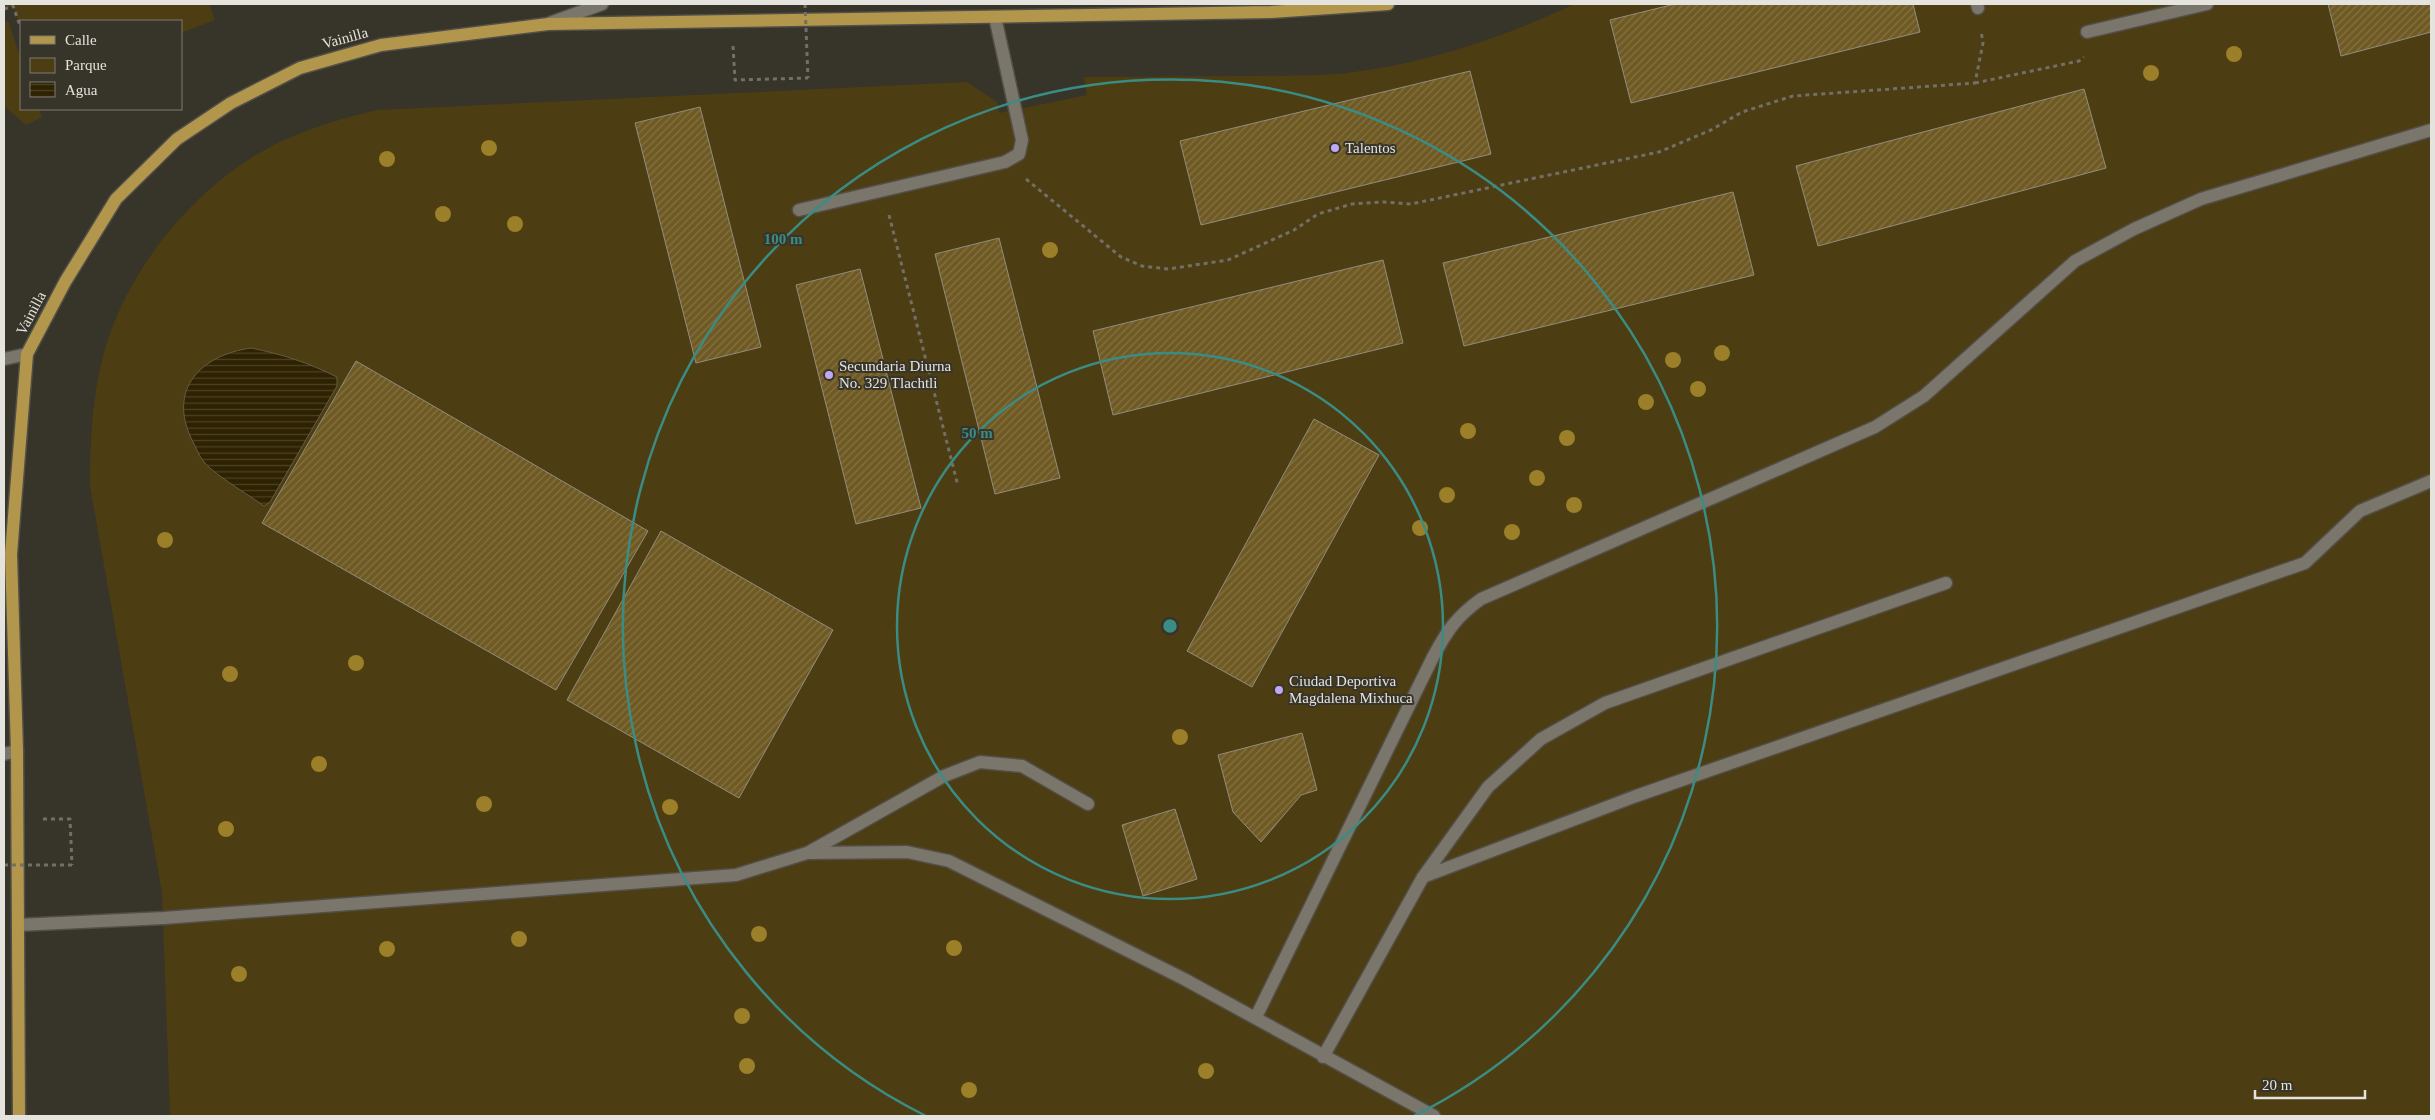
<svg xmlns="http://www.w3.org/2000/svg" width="2435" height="1120" font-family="Georgia,serif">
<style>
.green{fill:#4c3d12}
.water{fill:url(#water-rules);stroke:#655c43}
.building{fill:url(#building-hatch);stroke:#928d82}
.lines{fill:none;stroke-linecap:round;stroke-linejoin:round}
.lane-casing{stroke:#524f47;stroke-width:15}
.street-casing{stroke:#524f47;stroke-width:15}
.primary-casing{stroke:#524f47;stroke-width:15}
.path{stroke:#726f66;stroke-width:3;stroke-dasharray:4 4;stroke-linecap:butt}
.lane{stroke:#7b766c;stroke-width:12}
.street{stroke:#7b766c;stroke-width:12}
.primary{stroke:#b1964b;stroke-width:12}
.path-bridge{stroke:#726f66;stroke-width:3;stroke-dasharray:4 4;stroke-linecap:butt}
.tree{fill:#9c7f29}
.ring{fill:none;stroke:#3a8c84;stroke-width:2.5}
.poi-dot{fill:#c0a8f3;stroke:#37342a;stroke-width:2}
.labels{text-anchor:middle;stroke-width:4;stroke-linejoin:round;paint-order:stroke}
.street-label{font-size:15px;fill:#e5e3dd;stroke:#37342a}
.poi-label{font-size:15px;fill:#e5e3dd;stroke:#37342a;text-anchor:start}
.centre{fill:#3a8c84;stroke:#37342a;stroke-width:2.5}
.ring-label{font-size:15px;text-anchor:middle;font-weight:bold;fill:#3a8c84;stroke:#37342a;stroke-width:4;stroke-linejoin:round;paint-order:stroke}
</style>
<defs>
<pattern id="water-rules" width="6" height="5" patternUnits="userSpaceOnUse" patternTransform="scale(1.25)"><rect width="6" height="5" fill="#2e2201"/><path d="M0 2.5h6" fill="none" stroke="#4c4226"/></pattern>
<pattern id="building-hatch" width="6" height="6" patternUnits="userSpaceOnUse" patternTransform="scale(1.25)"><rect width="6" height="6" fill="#6f5a24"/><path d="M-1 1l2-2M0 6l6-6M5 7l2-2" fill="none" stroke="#837243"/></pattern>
</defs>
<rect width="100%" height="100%" fill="#37342a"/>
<g class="green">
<path d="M4 4H209L215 20 181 33V21H21V28L13 6 4 9Z"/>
<path d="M1574 4H2431V1116H170L162 893 90 486C90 436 93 384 109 336 138 253 209 172 291 137 319 125 347 117 377 110L967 82 997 102 999 113 1087 95 1084 77C1138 77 1192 76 1247 76 1280 75 1313 77 1346 73 1424 64 1503 38 1574 4Z"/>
<path d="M8 21 21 59V109H39L42 117 26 125 4 106V22Z"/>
</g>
<path class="water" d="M251 348C282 354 309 363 337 377V386L270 502 264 506C249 495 215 475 205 463 199 457 196 447 192 440 167 389 201 355 251 348Z"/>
<g class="building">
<path d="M1675 4H1913L1920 32 1631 103 1610 20Z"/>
<path d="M2328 4H2431V32L2341 56Z"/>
<path d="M1470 71 1491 154 1201 225 1180 141Z"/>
<path d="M2084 89 2106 168 1818 246 1796 166Z"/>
<path d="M700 107 761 347 696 363 635 123Z"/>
<path d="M1733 192 1754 275 1464 346 1443 263Z"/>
<path d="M999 238 1060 478 995 494 935 254Z"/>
<path d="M1383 260 1403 343 1113 415 1093 331Z"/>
<path d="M860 269 921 508 856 524 796 285Z"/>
<path d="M356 361 648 531 556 690 262 523Z"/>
<path d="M1314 419 1379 455 1252 687 1187 651Z"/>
<path d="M661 531 833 630 739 798 567 700Z"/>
<path d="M1302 733 1317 790 1301 795 1261 842 1233 812 1218 755Z"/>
<path d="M1175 809 1197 879 1143 896 1122 825Z"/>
</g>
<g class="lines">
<defs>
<g id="lane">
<path d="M2087 32 2207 4"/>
<path d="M799 210 1005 162 1019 154 1022 140 995 17"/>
<path d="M809 852 944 776 980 762 1022 766 1088 804"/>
<path d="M1423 877 1636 796 2305 563 2360 511 2431 481"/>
<path d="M18 925 164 918 736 875 807 853 907 852 949 861 1184 979 1434 1116"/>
<path d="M1256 1017 1433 657C1447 631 1456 617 1481 599L1875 427 1924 396 2075 261 2134 229 2201 199 2431 130"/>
<path d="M1323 1057 1423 877 1488 787 1541 739 1605 703 1946 583"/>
</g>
<g id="street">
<path d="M1977 4 1978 8"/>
<path d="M550 23 602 4"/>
<path d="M4 359 27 354"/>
<path d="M4 754 17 751"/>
</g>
<path id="primary" d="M19 1116 17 751 11 554 27 354 65 282 116 199 177 139 231 103 300 68 381 45 548 24 1271 12 1388 4"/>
</defs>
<use href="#lane" class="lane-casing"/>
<use href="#street" class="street-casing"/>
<use href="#primary" class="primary-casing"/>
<g class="path">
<path d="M4 9 13 6 21 28"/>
<path d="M733 46 735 80 808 78"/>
<path d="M1975 83 2079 61 2084 57"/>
<path d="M1026 179 1121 257 1142 266 1168 269 1228 260 1294 230 1318 214 1352 204 1383 202 1411 204 1659 152 1711 130 1742 112 1793 96 1975 83 1983 43 1981 31"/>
<path d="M889 215 958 486"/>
<path d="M43 819H70L72 865"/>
</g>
<use href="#lane" class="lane"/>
<use href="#street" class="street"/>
<use href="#primary" class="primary"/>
<g class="path-bridge">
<path d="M805 4 808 78"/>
<path d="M4 865H72"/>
</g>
</g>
<g class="tree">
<circle cx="2234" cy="54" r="8"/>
<circle cx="2151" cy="73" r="8"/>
<circle cx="489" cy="148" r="8"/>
<circle cx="387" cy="159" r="8"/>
<circle cx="443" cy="214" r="8"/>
<circle cx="515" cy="224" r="8"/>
<circle cx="1050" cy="250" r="8"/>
<circle cx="1722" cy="353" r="8"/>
<circle cx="1673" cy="360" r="8"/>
<circle cx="1698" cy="389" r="8"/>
<circle cx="1646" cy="402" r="8"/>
<circle cx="1468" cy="431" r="8"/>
<circle cx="1567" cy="438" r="8"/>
<circle cx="1537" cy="478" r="8"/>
<circle cx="1447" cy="495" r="8"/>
<circle cx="1574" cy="505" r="8"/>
<circle cx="1420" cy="528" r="8"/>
<circle cx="1512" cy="532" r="8"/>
<circle cx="165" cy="540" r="8"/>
<circle cx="356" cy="663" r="8"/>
<circle cx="230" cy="674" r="8"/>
<circle cx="1180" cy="737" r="8"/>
<circle cx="319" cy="764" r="8"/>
<circle cx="484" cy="804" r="8"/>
<circle cx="670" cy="807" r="8"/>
<circle cx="226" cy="829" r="8"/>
<circle cx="759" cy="934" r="8"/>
<circle cx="519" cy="939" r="8"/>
<circle cx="954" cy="948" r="8"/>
<circle cx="387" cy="949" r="8"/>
<circle cx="239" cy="974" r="8"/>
<circle cx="742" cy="1016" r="8"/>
<circle cx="747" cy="1066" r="8"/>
<circle cx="1206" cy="1071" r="8"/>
<circle cx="969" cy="1090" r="8"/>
</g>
<g class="ring">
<circle cx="1170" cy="626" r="273"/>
<path d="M926 1116A547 547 0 1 1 1414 1116"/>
</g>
<g class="poi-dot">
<circle cx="1335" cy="148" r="5"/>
<circle cx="829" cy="375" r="5"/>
<circle cx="1279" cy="690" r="5"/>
</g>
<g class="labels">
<g class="street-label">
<text transform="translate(345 38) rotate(-15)" y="5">Vainilla</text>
<text transform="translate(31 313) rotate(-62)" y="5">Vainilla</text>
</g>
<g class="poi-label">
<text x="1345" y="153">Talentos</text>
<text x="839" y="371">Secundaria Diurna<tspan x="839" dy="17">No. 329 Tlachtli</tspan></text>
<text x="1289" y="686">Ciudad Deportiva<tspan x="1289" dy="17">Magdalena Mixhuca</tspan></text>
</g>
</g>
<circle cx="1170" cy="626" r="8" class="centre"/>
<g class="ring-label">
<text x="783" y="244">100 m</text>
<text x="977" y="438">50 m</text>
</g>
<rect width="2435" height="1120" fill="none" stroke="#e5e3dd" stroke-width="10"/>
<rect x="20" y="20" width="162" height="90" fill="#37342a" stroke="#7d7a72"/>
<rect x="30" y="36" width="25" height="8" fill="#b1964b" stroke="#7d7a72"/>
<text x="65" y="45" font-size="15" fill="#e5e3dd">Calle</text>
<rect x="30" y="58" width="25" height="15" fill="#4c3d12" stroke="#7d7a72"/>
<text x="65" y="70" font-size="15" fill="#e5e3dd">Parque</text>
<rect x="30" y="82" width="25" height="15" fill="url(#water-rules)" stroke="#7d7a72"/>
<text x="65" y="95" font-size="15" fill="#e5e3dd">Agua</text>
<path d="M2255 1090v8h110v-8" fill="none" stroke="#e5e3dd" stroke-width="2.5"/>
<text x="2262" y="1090" font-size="15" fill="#e5e3dd" stroke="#37342a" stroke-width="4" paint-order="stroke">20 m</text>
</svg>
